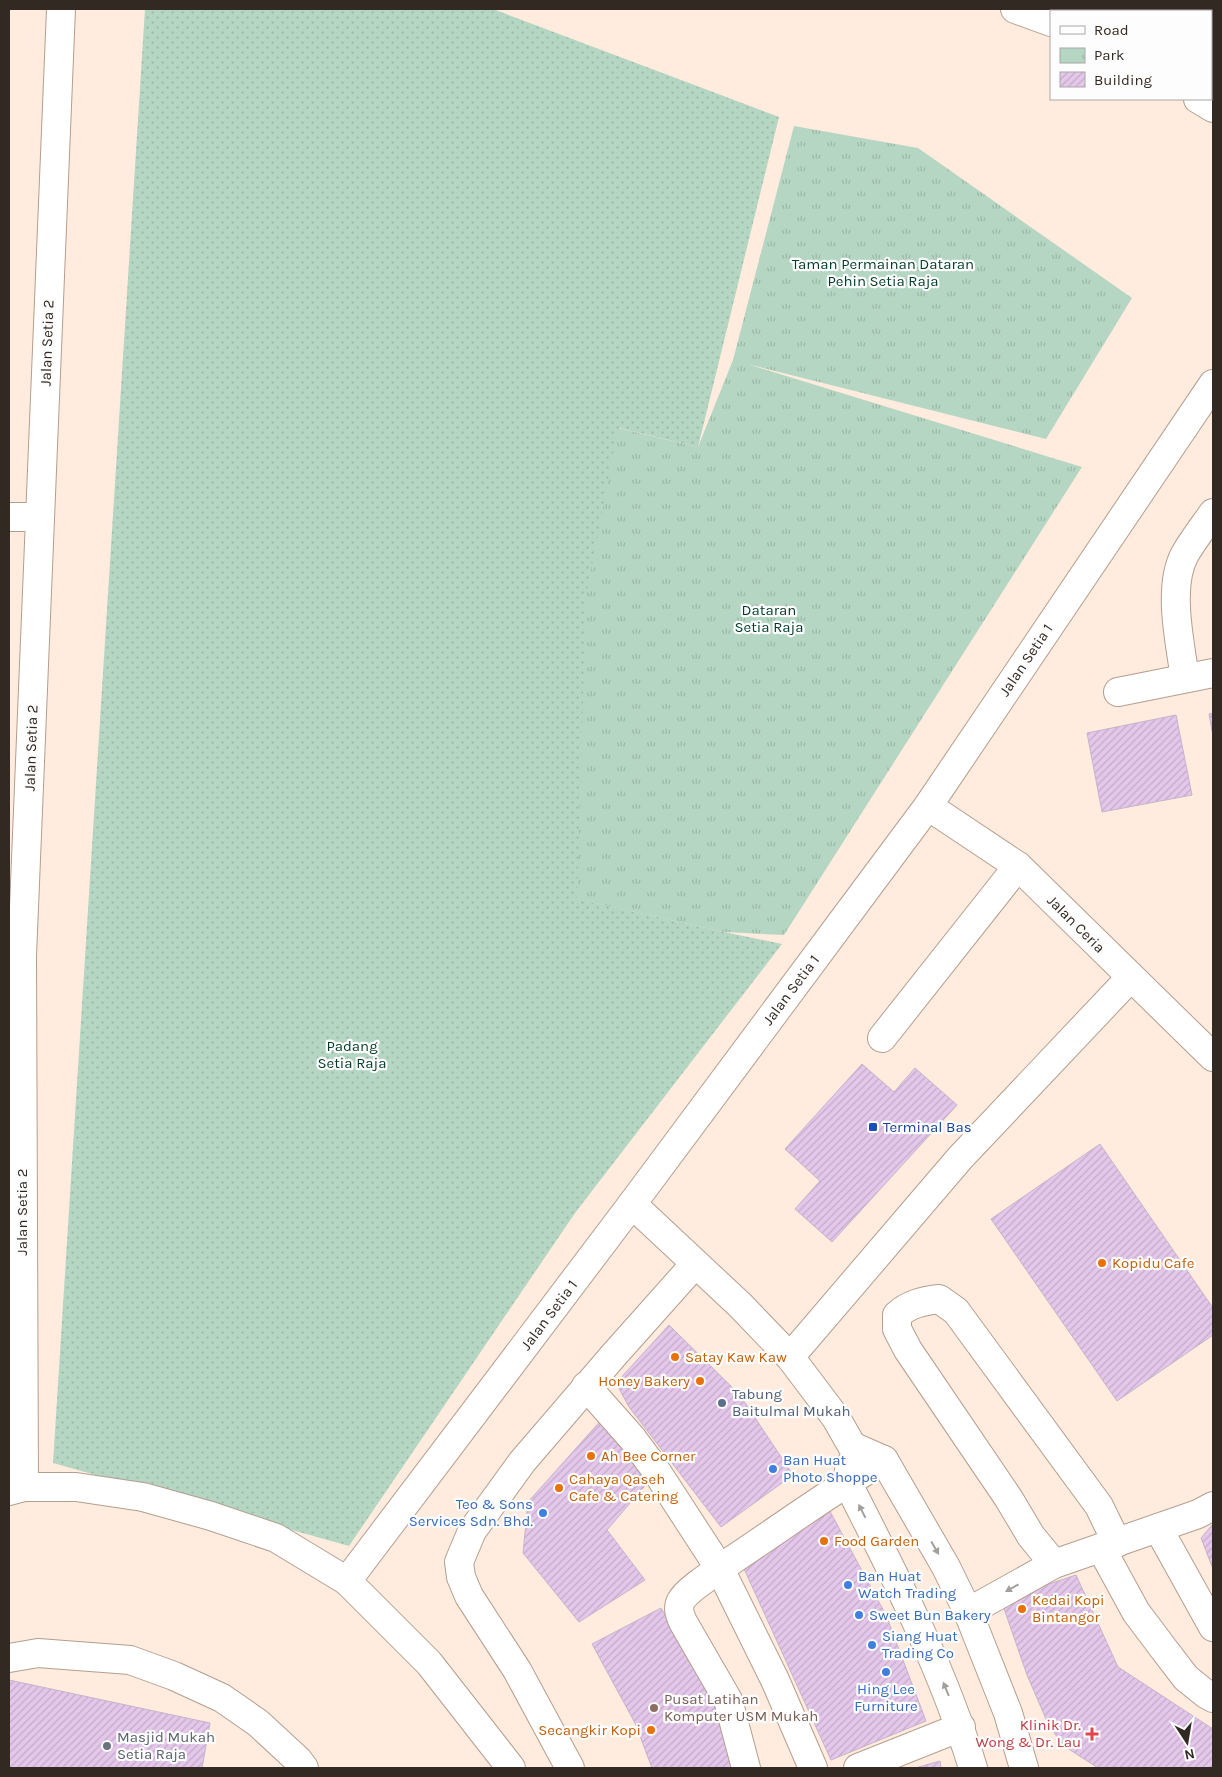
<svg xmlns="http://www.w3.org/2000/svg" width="1222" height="1777" font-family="Karla,sans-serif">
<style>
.grass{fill:url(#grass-dots)}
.park{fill:url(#park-tufts)}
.building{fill:url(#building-hatch);stroke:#c5b4c9}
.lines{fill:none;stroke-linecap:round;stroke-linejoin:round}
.minor-casing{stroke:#b49e8e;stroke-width:30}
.minor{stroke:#fff;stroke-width:28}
.oneway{fill:#a39f9c}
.transit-dot{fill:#1a4fb4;stroke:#fdfdfd;stroke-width:2}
.food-dot{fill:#e8710a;stroke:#fdfdfd;stroke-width:2}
.service-dot{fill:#5c6f8a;stroke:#fdfdfd;stroke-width:2}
.shop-dot{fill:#3f7fe0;stroke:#fdfdfd;stroke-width:2}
.education-dot{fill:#8d6e63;stroke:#fdfdfd;stroke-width:2}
.health-dot{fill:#e0444e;stroke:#fdfdfd;stroke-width:2}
.worship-dot{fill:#6b7280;stroke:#fdfdfd;stroke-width:2}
.labels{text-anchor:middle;stroke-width:4.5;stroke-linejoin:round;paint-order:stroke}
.park-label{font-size:15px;fill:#003c25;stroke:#fdfdfd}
.street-label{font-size:15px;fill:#322923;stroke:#fdfdfd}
.transit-label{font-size:15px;fill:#164399;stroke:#fdfdfd;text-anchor:start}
.food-label{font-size:15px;fill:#c56008;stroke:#fdfdfd;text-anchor:start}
.service-label{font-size:15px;fill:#4e5e75;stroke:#fdfdfd;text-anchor:start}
.shop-label{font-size:15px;fill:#366cbe;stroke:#fdfdfd;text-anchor:start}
.education-label{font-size:15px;fill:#785e54;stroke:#fdfdfd;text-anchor:start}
.health-label{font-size:15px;fill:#be3a42;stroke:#fdfdfd;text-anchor:end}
.worship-label{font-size:15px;fill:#5b616d;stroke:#fdfdfd;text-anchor:start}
</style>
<defs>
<pattern id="grass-dots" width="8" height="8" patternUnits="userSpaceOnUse" patternTransform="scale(1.25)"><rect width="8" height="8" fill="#b5d6c3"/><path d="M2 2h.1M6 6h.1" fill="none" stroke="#9cb8a7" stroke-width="1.8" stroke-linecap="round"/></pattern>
<pattern id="park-tufts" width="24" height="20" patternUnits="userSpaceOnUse" patternTransform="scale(1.25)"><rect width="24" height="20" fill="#b5d6c3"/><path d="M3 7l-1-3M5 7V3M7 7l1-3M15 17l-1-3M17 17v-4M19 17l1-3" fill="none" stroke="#9cb8a7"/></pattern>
<pattern id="building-hatch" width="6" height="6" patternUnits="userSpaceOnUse" patternTransform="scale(1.25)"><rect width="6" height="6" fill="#e4c7eb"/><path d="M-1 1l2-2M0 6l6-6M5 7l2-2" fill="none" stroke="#c4abc9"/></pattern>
</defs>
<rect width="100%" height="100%" fill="#ffecde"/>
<path class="grass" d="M145 9H493L779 117 698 447 619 428 578 899 724 932 782 944 575 1213 349 1546 53 1463Z"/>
<path class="park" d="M794 126 918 148 1132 298 1046 439 747 364 1082 467 784 935 724 932 577 899 586 597 618 428 698 447 733 360Z"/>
<g class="building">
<path d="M1213 713V736L1209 714Z"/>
<path d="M1176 715 1192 795 1102 812 1087 733Z"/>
<path d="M862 1064 894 1092 915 1068 957 1105 832 1242 795 1209 820 1181 785 1149Z"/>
<path d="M1100 1144 1213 1308V1335L1117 1401 991 1219Z"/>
<path d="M669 1325 740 1395 793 1475 721 1527 629 1407 616 1383Z"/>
<path d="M604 1417 655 1474 607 1530 645 1580 579 1622 523 1553 528 1502Z"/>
<path d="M826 1504 886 1615 926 1721 831 1760 740 1560Z"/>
<path d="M1213 1524V1569L1201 1538Z"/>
<path d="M1076 1575 1118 1667 1213 1729V1768H1098L1064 1746 1049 1726 1027 1675 1001 1600Z"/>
<path d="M661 1608 713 1691 739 1768H652L635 1723 592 1644Z"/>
<path d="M9 1680 210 1723 202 1768H9Z"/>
<path d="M940 1761 941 1768H915Z"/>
</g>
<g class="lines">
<defs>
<g id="minor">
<path d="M1015 9 1051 22"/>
<path d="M1198 99 1213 108"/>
<path d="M9 517H40"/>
<path d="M1185 678C1180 643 1167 586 1185 554 1193 540 1204 526 1213 513"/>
<path d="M1118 692 1213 673"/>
<path d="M928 806 1018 866 1213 1057"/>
<path d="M882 1038 1018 866"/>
<path d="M632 1204 740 1305 790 1357 836 1418 852 1446 884 1460 946 1567 968 1612 1008 1713 1024 1768"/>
<path d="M790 1357 960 1158 1131 977"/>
<path d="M586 1386 632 1438 655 1469 720 1569 775 1680 813 1768"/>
<path d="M850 1465 847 1482C895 1576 942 1666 973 1768"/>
<path d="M24 1487 22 956 61 9"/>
<path d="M9 1491 24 1487H76L143 1497 211 1516 276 1538 347 1581 429 1663 511 1768"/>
<path d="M1158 1528 1213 1627"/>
<path d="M1101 1548 1136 1612 1163 1648 1186 1678 1206 1694 1213 1698"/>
<path d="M1054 1564 1031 1536 1009 1499 908 1350 897 1329V1315C909 1304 923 1301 939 1299L956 1311 1099 1506 1117 1543"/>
<path d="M347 1581 632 1204 928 806 1213 384"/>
<path d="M968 1612 1054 1564 1198 1514 1213 1506"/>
<path d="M9 1658 38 1653 130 1660 174 1676 222 1698 258 1723 298 1760 304 1768"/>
<path d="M570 1768 517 1670 469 1596 461 1577 459 1562 472 1531 522 1462 613 1356 695 1264"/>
<path d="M746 1768 728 1700 683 1622C680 1615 677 1608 681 1601 686 1590 720 1569 731 1561 782 1527 831 1491 884 1460"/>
<path d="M858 1768 961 1727"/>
</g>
</defs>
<use href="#minor" class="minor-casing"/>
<use href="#minor" class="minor"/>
</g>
<defs><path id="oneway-solid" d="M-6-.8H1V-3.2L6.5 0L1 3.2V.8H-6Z" transform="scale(1.25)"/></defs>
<g class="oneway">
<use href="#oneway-solid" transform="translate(862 1511) rotate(-117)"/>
<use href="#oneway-solid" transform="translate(935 1548) rotate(60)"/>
<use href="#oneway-solid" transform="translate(1012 1588) rotate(151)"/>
<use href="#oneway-solid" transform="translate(946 1689) rotate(-112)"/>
</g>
<rect class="transit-dot" x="868" y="1122" width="10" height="10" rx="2.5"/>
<g class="food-dot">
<circle cx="1102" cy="1263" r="5"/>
<circle cx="675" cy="1357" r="5"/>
<circle cx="700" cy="1381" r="5"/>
<circle cx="591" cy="1456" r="5"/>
<circle cx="559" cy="1488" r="5"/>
<circle cx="824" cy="1541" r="5"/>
<circle cx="1022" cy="1609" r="5"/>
<circle cx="651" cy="1730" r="5"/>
</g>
<circle class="service-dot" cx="722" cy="1403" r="5"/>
<g class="shop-dot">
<circle cx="773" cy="1469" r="5"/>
<circle cx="543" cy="1513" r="5"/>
<circle cx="848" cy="1585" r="5"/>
<circle cx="859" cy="1615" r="5"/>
<circle cx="872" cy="1645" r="5"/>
<circle cx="886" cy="1672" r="5"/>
</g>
<circle class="education-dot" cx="654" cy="1708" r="5"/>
<path class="health-dot" d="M1089.5 1726.5h5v5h5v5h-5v5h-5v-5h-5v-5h5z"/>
<circle class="worship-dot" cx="107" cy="1746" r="5"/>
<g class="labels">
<g class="park-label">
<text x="883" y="269">Taman Permainan Dataran<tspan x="883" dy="17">Pehin Setia Raja</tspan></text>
<text x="769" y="615">Dataran<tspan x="769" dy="17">Setia Raja</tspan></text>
<text x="352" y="1051">Padang<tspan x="352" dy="17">Setia Raja</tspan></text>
</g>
<g class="street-label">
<text transform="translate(47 343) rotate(-88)" y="5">Jalan Setia 2</text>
<text transform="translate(1026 660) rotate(-56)" y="5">Jalan Setia 1</text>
<text transform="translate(31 748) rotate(-88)" y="5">Jalan Setia 2</text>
<text transform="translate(1076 924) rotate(45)" y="5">Jalan Ceria</text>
<text transform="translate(791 990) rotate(-53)" y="5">Jalan Setia 1</text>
<text transform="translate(22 1212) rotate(-90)" y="5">Jalan Setia 2</text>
<text transform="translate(549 1315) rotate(-53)" y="5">Jalan Setia 1</text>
</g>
<g class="transit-label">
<text x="883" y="1132">Terminal Bas</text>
</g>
<g class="food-label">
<text x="1112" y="1268">Kopidu Cafe</text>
<text x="685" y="1362">Satay Kaw Kaw</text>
<text x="690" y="1386" text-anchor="end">Honey Bakery</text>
<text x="601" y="1461">Ah Bee Corner</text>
<text x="569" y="1484">Cahaya Qaseh<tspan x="569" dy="17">Cafe &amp; Catering</tspan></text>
<text x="834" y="1546">Food Garden</text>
<text x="1032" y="1605">Kedai Kopi<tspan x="1032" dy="17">Bintangor</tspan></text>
<text x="641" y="1735" text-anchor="end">Secangkir Kopi</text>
</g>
<g class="service-label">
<text x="732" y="1399">Tabung<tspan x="732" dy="17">Baitulmal Mukah</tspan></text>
</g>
<g class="shop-label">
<text x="783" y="1465">Ban Huat<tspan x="783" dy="17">Photo Shoppe</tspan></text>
<text x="533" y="1509" text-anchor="end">Teo &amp; Sons<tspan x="533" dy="17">Services Sdn. Bhd.</tspan></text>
<text x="858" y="1581">Ban Huat<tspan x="858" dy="17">Watch Trading</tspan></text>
<text x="869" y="1620">Sweet Bun Bakery</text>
<text x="882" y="1641">Siang Huat<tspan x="882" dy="17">Trading Co</tspan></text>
<text x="886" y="1694" text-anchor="middle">Hing Lee<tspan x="886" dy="17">Furniture</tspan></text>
</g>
<g class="education-label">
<text x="664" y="1704">Pusat Latihan<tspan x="664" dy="17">Komputer USM Mukah</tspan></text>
</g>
<g class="health-label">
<text x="1081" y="1730">Klinik Dr.<tspan x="1081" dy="17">Wong &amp; Dr. Lau</tspan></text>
</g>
<g class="worship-label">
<text x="117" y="1742">Masjid Mukah<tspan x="117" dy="17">Setia Raja</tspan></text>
</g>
</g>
<rect width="1222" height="1777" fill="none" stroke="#322923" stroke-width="20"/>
<rect x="1050" y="10" width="162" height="90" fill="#fdfdfd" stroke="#aca8a6"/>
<rect x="1060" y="26" width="25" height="8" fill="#ffffff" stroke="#aca8a6"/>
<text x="1094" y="35" font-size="15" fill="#322923">Road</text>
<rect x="1060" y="48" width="25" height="15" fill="url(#park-tufts)" stroke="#aca8a6"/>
<text x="1094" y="60" font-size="15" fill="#322923">Park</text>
<rect x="1060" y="72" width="25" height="15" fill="url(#building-hatch)" stroke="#aca8a6"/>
<text x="1094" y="85" font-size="15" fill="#322923">Building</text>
<g transform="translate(1187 1742) rotate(168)" stroke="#fdfdfd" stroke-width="4" paint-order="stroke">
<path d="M0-4L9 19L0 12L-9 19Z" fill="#322923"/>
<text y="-8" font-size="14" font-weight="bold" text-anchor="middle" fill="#322923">N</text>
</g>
</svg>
